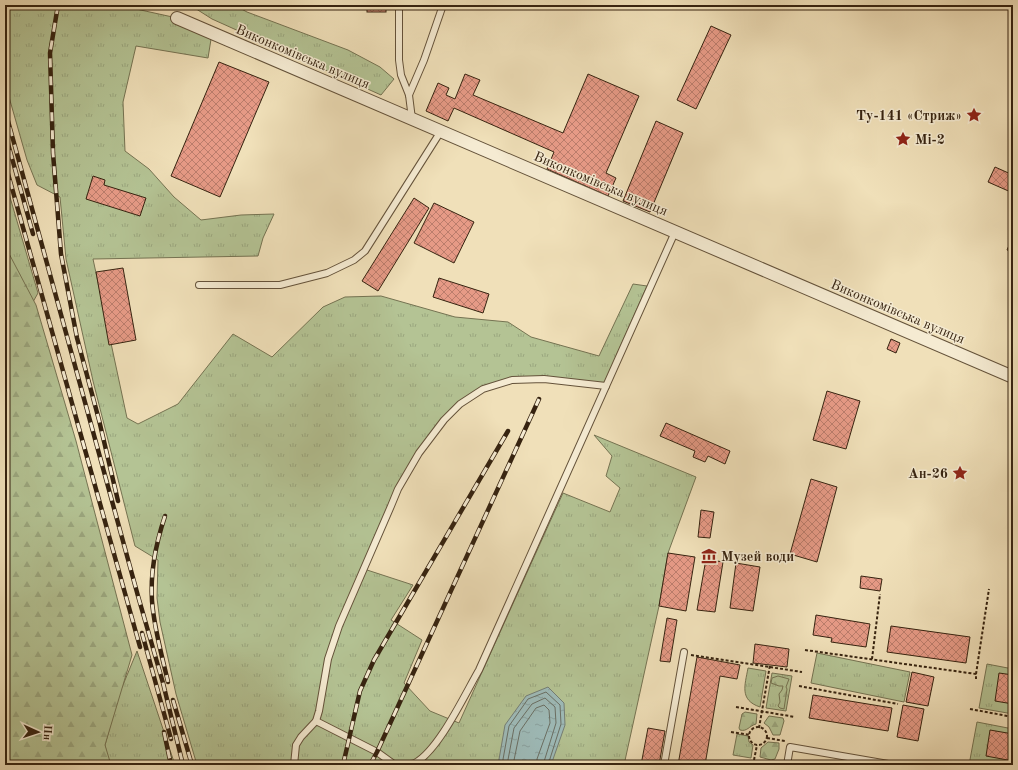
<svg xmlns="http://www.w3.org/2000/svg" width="1018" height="770" font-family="'Old Standard TT',serif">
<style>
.grass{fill:url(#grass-tufts);stroke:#757352}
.forest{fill:url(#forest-firs);stroke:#757352}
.water{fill:url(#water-ripples);stroke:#747e75}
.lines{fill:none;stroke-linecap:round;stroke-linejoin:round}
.shore{stroke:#6a6f64;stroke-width:1}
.building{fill:url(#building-cross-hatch);stroke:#362310}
.service-casing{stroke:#64523a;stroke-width:8}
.minor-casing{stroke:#64523a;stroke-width:14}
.path{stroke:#362310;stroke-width:2;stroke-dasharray:3 2;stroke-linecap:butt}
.service{stroke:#f5ebd2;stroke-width:6}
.minor{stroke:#f5ebd2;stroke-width:12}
.rail-casing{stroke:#362310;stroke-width:4.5}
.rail{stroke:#f5ebd2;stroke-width:3;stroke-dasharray:9;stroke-linecap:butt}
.labels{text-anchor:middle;stroke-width:3;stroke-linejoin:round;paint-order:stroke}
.street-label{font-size:14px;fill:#362310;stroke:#f5ebd2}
.poi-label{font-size:14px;font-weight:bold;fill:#362310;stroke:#f5ebd2;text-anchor:end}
</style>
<defs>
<pattern id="grass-tufts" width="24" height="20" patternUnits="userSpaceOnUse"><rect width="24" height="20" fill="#b4c394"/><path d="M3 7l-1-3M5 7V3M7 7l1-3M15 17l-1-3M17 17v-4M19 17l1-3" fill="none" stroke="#9ba77f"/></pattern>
<pattern id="forest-firs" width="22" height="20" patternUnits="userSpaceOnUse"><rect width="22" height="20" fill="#b4c394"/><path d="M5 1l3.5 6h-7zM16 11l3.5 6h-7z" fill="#9ba77f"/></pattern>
<pattern id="water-ripples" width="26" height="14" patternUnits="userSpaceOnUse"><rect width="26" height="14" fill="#9ebbb9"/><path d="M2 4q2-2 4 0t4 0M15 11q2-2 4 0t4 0" fill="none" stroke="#89a09e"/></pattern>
<pattern id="building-cross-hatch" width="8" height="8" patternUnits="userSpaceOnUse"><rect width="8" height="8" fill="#e69a86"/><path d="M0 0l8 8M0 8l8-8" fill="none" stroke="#bb7d6c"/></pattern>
</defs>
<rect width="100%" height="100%" fill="#f0e0b9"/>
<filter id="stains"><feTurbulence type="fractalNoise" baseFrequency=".005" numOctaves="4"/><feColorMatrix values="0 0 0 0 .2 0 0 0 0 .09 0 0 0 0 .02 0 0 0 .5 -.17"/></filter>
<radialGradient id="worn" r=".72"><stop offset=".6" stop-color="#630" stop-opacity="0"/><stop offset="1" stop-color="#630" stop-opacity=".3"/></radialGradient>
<g class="grass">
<path d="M5 5H118L177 18 212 33 208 58 136 46 123 102 125 151 149 169 174 197 201 220 241 215 274 214 263 238 258 256 93 259 127 418 138 424 178 404 233 334 272 357 323 307 345 297 381 296 455 317 508 322 531 337 599 356 633 284 647 286 617 354 606 386 544 379 491 386 465 401 431 437 404 478 364 569 413 585 391 620 422 640 404 683 430 711 459 723 563 493 610 512 620 488 606 476 612 456 594 435 696 477 668 553 659 606 624 765H197L176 694 160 622 157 598 158 560 135 546 93 381 66 259 60 197 37 185 27 160 5 83Z"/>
<path d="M190 5H234L247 12 348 50 380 67 394 79 381 95 212 19Z"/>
<path d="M5 180 38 293 5 352Z"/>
<path d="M137 651 175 765H109L105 745 118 697Z"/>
<path d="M817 653 910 672 904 702 811 683Z"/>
<path d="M987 664 1013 669V714L979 708Z"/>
<path d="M748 668 766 671 760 707C739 700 745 685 748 668Z"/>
<path d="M772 673 792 676 786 711 766 708Z"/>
<path d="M977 722 1013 729V765H969Z"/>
<path d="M737 734 748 736 749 742 753 745 751 758 733 755Z"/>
</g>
<g class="forest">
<path d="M5 246 36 305 76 441 132 655 105 745 111 765H5Z"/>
<path d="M778 676 789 679 786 687 787 689 784 709 780 708 778 706 780 702 779 694 782 690 783 686H779L771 683 772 678Z"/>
<path d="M745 712 757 714 756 724C749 726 747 732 740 730L739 728 742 714Z"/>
<path d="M769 716 783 718 784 721 780 735H773L769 727 764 723Z"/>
<path d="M768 742 779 743V749L775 759 771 760 760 757 761 748Z"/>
</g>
<path class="water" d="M548 687 564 703 565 725 551 765H498L505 725 526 696Z"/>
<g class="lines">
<g class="shore">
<path d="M502 765 509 726 528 699 546 692 560 705 561 724 548 765"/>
<path d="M507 765 514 728 532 704 545 698 555 707 556 723 543 765"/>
<path d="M513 765 520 731 536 708 544 705 549 710 550 723 537 759V765"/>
</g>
</g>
<g class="building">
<rect x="367" y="5" width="19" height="7"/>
<path d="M711 26 731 35 696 109 677 100Z"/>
<path d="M219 62 269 82 220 197 171 176Z"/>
<path d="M465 74 480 80 473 95 563 133 588 74 639 96 606 173 616 178 608 196 547 169 554 152 454 108 448 121 426 111 438 83 449 88 446 95 455 99Z"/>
<path d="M656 121 683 133 650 212 623 201Z"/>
<path d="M995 167 1013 175V193L988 182Z"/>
<path d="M93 176 105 180 104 185 146 198 140 216 86 199Z"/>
<path d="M414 198 429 208 378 291 362 281Z"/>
<path d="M434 203 474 222 454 263 414 243Z"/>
<path d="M1013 236V252L1007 250Z"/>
<path d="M123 268 136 340 109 345 96 272Z"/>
<path d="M439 278 489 294 483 313 433 297Z"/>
<path d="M891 339 900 343 896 353 887 349Z"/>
<path d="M827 391 860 401 846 449 813 440Z"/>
<path d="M666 423 730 451 725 464 708 456 705 462 693 457 695 451 660 436Z"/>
<path d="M811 479 837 487 817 562 790 554Z"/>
<path d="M701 510 714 512 710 538 698 537Z"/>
<path d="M668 553 695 557 686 611 659 606Z"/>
<path d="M706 559 723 562 715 612 697 610Z"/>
<path d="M736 563 760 567 753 611 730 608Z"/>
<path d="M861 576 882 579 880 591 860 588Z"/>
<path d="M816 615 870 624 866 647 831 642 832 638 813 635Z"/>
<path d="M667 618 677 620 670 662 660 661Z"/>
<path d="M891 626 970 637 966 663 887 652Z"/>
<path d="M755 644 789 649 787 667 753 663Z"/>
<path d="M697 657 740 665 737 679 720 676 705 765H678Z"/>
<path d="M912 672 934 677 928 706 906 702Z"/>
<path d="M999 673 1013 675V704L995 701Z"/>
<path d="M813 695 892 708 888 731 809 718Z"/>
<path d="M903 705 924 709 918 741 897 737Z"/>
<path d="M648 728 665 731 659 765H641Z"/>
<path d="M990 730 1013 734V761L986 756Z"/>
</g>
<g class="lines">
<defs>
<g id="service">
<path d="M399 5V60L401 75 409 95 412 119"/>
<path d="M409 95 424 60 443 5"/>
<path d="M199 285H280L327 273 354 260 365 251 441 131"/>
<path d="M316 721 377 752 395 765"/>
<path d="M294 765 296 745 301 737 316 721 319 711 328 659 339 626 391 506 398 489 419 453 444 420 460 404 483 389 512 380 544 379 606 386"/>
<path d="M406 765C409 764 412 764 415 763 439 750 465 694 479 670L675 232"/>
<path d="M664 765 684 652"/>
<path d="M787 765 790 747 894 765"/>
</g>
<path id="minor" d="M177 18 1013 377"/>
</defs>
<use href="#service" class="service-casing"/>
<use href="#minor" class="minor-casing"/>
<g class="path">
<path d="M805 650 976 674V679"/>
<path d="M691 655 802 672"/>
<path d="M872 659 880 594"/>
<path d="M976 674 989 589"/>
<path d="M799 686 898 704"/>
<path d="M736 707 795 717"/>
<path d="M970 709 1013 717"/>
<circle cx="758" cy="736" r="9"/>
<path d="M759 728 770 665"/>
<path d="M731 732 750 735"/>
<path d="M767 738 785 741"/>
<path d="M754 760 757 745"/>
</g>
<use href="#service" class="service"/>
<use href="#minor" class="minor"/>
<defs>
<g id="rail">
<path d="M58 5 50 53 53 153 61 254 77 338 99 420 118 501"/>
<path d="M5 110 138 596 163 683 183 765"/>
<path d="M5 133 33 234"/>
<path d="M5 163 140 647"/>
<path d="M165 516C156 543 150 572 152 601 154 628 162 656 168 682"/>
<path d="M142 633 171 739"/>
<path d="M173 700 192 765"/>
<path d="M164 732 171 765"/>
<path d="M343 765 360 691 374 660 508 431"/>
<path d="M370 765 377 752 539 399"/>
</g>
</defs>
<use href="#rail" class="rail-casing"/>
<use href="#rail" class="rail"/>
</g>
<defs>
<symbol id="sight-bare" viewBox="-9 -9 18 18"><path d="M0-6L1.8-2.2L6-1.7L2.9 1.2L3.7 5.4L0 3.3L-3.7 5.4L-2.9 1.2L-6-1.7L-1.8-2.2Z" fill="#8f2418" stroke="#f5ebd2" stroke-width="2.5" paint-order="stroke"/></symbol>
<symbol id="museum-bare" viewBox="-9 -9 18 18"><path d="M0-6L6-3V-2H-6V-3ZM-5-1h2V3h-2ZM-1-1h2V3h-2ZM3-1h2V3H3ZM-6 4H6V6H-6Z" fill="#8f2418" stroke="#f5ebd2" stroke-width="2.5" paint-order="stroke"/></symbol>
</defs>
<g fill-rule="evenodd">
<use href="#sight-bare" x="963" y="104" width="22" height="22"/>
<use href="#sight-bare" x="892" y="128" width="22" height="22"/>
<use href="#sight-bare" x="949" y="462" width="22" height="22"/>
<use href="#museum-bare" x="698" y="545" width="22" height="22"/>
</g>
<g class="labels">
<g class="street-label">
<text transform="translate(303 56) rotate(23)" y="5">Виконкомівська вулиця</text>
<text transform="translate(601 183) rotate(23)" y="5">Виконкомівська вулиця</text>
<text transform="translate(898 311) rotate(23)" y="5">Виконкомівська вулиця</text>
</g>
<g class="poi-label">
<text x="962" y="120">Ту-141 «Стриж»</text>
<text x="915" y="144" text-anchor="start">Мі-2</text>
<text x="948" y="478">Ан-26</text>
<text x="721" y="561" text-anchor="start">Музей води</text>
</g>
</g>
<rect width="1018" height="770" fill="none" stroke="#f0e0b9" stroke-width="20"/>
<rect x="6" y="6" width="1006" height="758" fill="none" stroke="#362310" stroke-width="2"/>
<rect x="10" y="10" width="998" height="750" fill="none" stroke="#362310"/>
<g transform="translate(38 732) rotate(93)" stroke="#f5ebd2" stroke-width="3" paint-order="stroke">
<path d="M0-3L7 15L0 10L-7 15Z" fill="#362310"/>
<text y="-6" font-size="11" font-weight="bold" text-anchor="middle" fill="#362310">Пн</text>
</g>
<rect width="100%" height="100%" filter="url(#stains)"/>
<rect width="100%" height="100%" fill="url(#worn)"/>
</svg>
